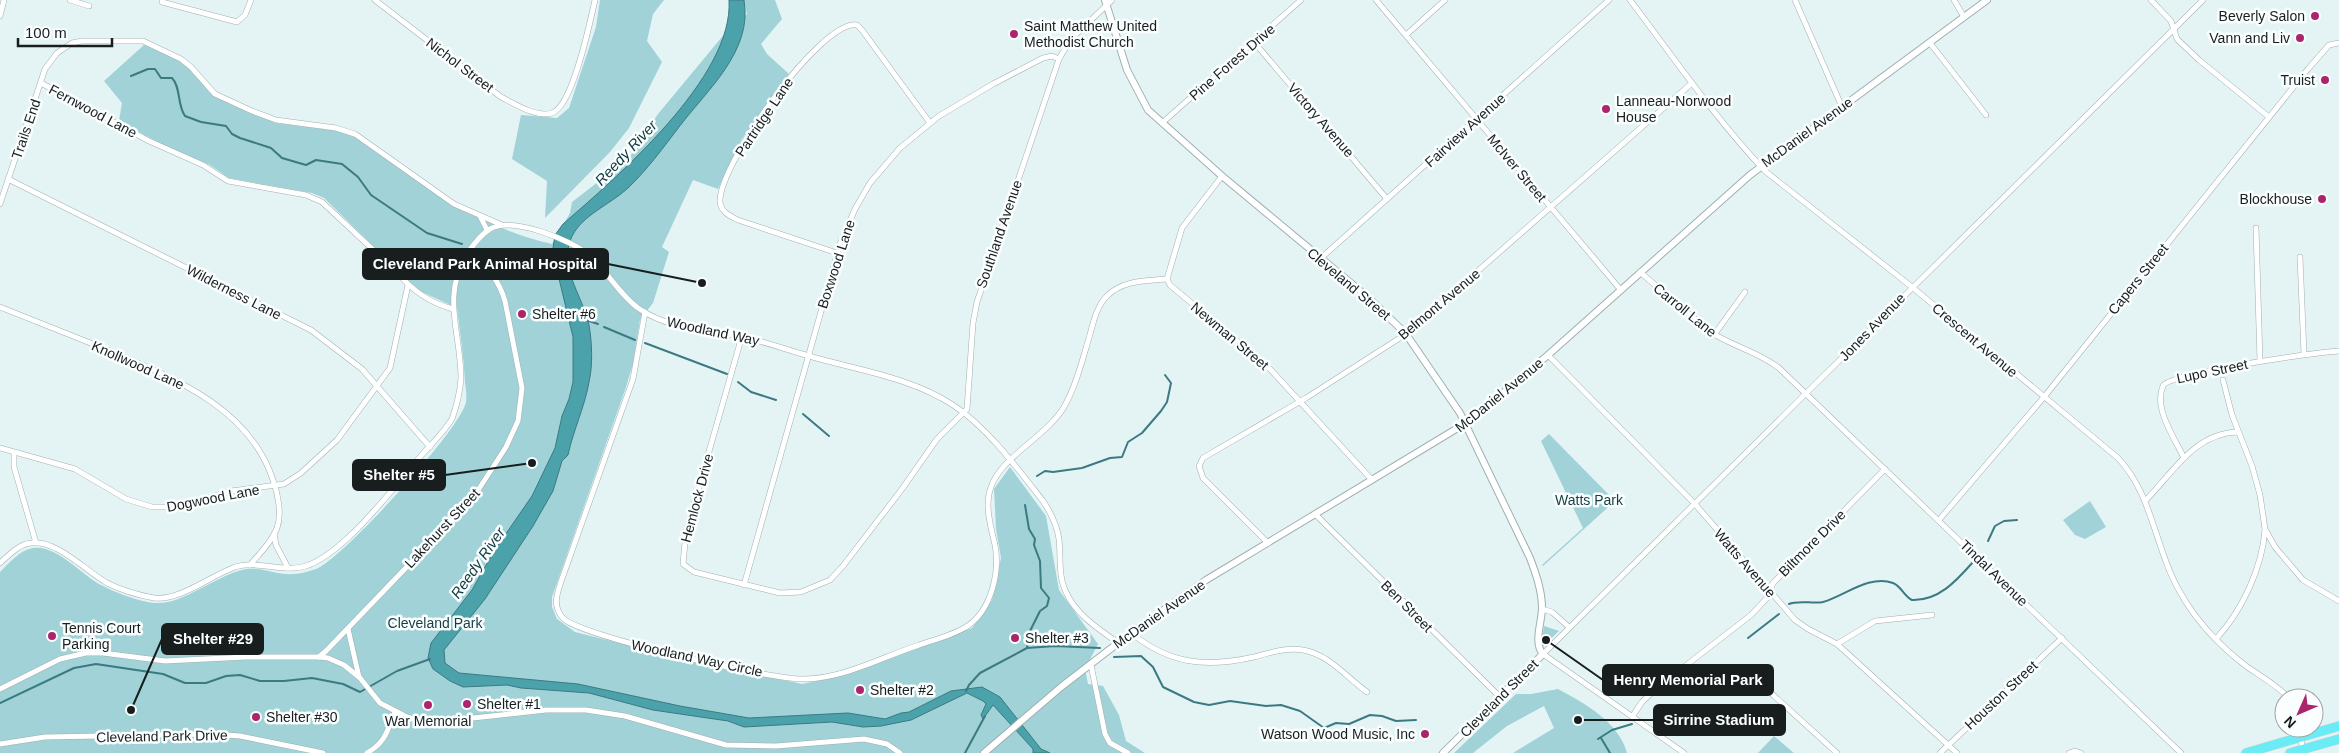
<svg xmlns="http://www.w3.org/2000/svg" width="2339" height="753" font-family="Helvetica,sans-serif">
<style>
.green{fill:#a0d2d7}
.water{fill:#4ba2ab;stroke:#3c7a81}
.lines{fill:none;stroke-linecap:round;stroke-linejoin:round}
.stream{stroke:#3c7a81;stroke-width:2}
.minor-casing{stroke:#a0afb0;stroke-width:6}
.tertiary-casing{stroke:#a0afb0;stroke-width:8}
.primary-casing{stroke:#d1d2d2;stroke-width:10}
.minor{stroke:#fff;stroke-width:5}
.tertiary{stroke:#fff;stroke-width:6}
.primary{stroke:#69ecf5;stroke-width:9}
.poi-dot{fill:#ab256c;stroke:#fbfeff;stroke-width:2}
.labels{text-anchor:middle;stroke-width:5;stroke-linejoin:round;paint-order:stroke}
.poi-label{font-size:14px;fill:#181e1e;stroke:#fbfeff;text-anchor:start}
.street-label{font-size:14px;fill:#181e1e;stroke:#fbfeff}
.park-label{font-size:14px;fill:#153e42;stroke:#fbfeff}
.water-label{font-size:15px;font-style:italic;fill:#0f393d;stroke:#fbfeff}
.leader{fill:none;stroke:#181e1e;stroke-width:2}
.callout-dot{fill:#181e1e;stroke:#fbfeff;stroke-width:2}
.callout{fill:#181e1e;stroke:#181e1e;stroke-width:2}
.callout-label{font-size:15px;text-anchor:middle;font-weight:bold;fill:#fff}
</style>
<rect width="100%" height="100%" fill="#e4f4f5"/>
<g class="green">
<path d="M600 0H664L653 14 647 41 662 62 629 128 610 152 545 218 547 181 512 159 521 115 557 118 569 108 596 27Z"/>
<path d="M744 0H775L782 19 761 44 767 54 789 74 742 139 718 189 693 180 662 247 669 252 653 303 640 320 633 364 625 390 552 597V607L557 619 575 632 670 656 802 684 845 675 972 628 992 600 1001 558 996 529 994 489 1010 467 1046 516 1059 590 1098 644 1085 669 1088 684 1103 686 1119 715 1126 741 1145 753H0V572C9 563 20 550 33 548 56 544 82 575 101 585 114 592 140 602 155 603 182 605 214 577 242 570 259 565 277 576 294 574 301 574 309 571 316 569 342 559 461 429 466 402 467 397 466 389 465 383 464 358 460 333 457 308L422 292 411 283 324 198 312 193 229 178 210 165 163 145 119 121 122 103 104 81 145 44 167 53 188 65 209 92 255 114 276 123 339 131 360 139C420 183 477 227 552 244L570 213 572 202 629 158 658 114 731 26 747 14Z"/>
<path d="M1549 434 1615 501 1543 566 1542 565 1583 528 1541 441Z"/>
<path d="M2090 501 2106 527 2085 539 2075 535 2063 520Z"/>
<path d="M1544 626 1559 631 1541 648Z"/>
<path d="M1558 689C1584 703 1619 722 1627 753H1513L1554 728 1544 706 1507 726 1473 753H1454L1516 694H1531Z"/>
<path d="M1774 736 1794 753H1758Z"/>
</g>
<path class="water" d="M729 0H744C753 51 707 90 679 127 663 148 647 170 628 188 612 203 587 213 575 231 554 263 583 295 589 325 592 342 593 365 589 382 585 406 573 431 568 455L562 461 553 491 533 526 485 599 444 650 445 663 459 673 578 684 680 706 749 718 848 713 885 719 901 713 909 712 951 691 982 687 1000 697 1041 749 1050 753H1033V749L993 705 983 719 981 715 986 704 983 701 967 693 911 720 881 726 863 727 832 722 744 727 728 721 653 710 589 693 521 688 507 685 463 687 450 681 433 669 428 658 431 643 472 590 494 551 532 496 555 448 562 416 569 399 573 382V337L555 262 553 248 555 235 563 224C617 177 734 77 729 0Z"/>
<g class="lines">
<g class="stream">
<path d="M131 76 148 69H155L161 78H172C181 87 177 105 185 116L201 122 226 126 232 134 240 138 271 148 282 158 306 165 316 160 342 164 358 177 371 195 427 233 462 244"/>
<path d="M483 250 505 260"/>
<path d="M586 320 598 324"/>
<path d="M604 327 635 340"/>
<path d="M645 343 727 374"/>
<path d="M738 382 751 392 776 400"/>
<path d="M803 414 829 436"/>
<path d="M1037 476 1045 471 1053 472 1082 468 1110 458 1122 457 1128 442 1142 433 1161 411 1167 402 1171 383 1165 375"/>
<path d="M1025 505 1029 529 1035 539 1034 545 1040 561 1041 588 1049 598 1047 606 1040 611 1030 631 1027 648"/>
<path d="M1988 541 1995 526 2004 521 2017 520"/>
<path d="M1789 604C1797 600 1814 604 1823 602 1844 596 1870 574 1893 583 1901 586 1904 596 1912 600 1939 601 1957 580 1973 562"/>
<path d="M1748 638 1779 614"/>
<path d="M1114 657 1141 656 1153 667 1163 687 1194 702 1209 705 1230 701 1266 706 1281 705 1300 711 1324 728 1336 723 1349 724 1370 715 1382 716 1396 721 1416 720"/>
<path d="M966 691 969 685 980 673 1027 648 1055 646 1100 648"/>
<path d="M0 703 74 668 96 664 163 674 185 683H206L226 676 240 675 260 681H284L312 678 343 684 360 692 397 671 430 659"/>
<path d="M1601 738 1610 753"/>
<path d="M1598 739 1612 730 1632 724"/>
<path d="M965 753 985 716"/>
</g>
<defs>
<g id="minor">
<path d="M70 0 89 6"/>
<path d="M375 0 501 97C515 104 536 118 552 113 573 106 590 22 595 0"/>
<path d="M1376 0 1620 289"/>
<path d="M1630 0C1674 58 1715 118 1765 171L1912 287 2118 458C2153 495 2155 549 2180 592 2196 621 2220 646 2246 666 2260 676 2277 685 2289 698"/>
<path d="M1795 0 1842 107"/>
<path d="M1954 0 1964 17"/>
<path d="M2151 0 2171 21 2177 39 2199 60 2269 117"/>
<path d="M162 2 237 22 245 15 251 0"/>
<path d="M0 16 4 0"/>
<path d="M1406 35 1445 0"/>
<path d="M1254 42 1387 199"/>
<path d="M1930 43 1986 115"/>
<path d="M41 83 149 141 203 165 228 181 306 195 322 202 398 273C413 292 431 303 453 309"/>
<path d="M1162 123 1301 0"/>
<path d="M1222 176 1182 228 1167 279 1170 285 1270 369 1372 480"/>
<path d="M8 179 311 330 362 369 430 447"/>
<path d="M0 204 45 69 57 53 72 43 82 41H143L181 59 191 67 215 94 252 111 276 120 336 128 355 134 454 204 502 225"/>
<path d="M480 216 487 230"/>
<path d="M2256 228 2260 361"/>
<path d="M837 253 738 220C730 216 721 212 720 202 718 166 820 20 857 25L862 30 930 123"/>
<path d="M2300 257 2304 354"/>
<path d="M1320 259 1609 0"/>
<path d="M1640 272 1709 331C1731 346 1757 351 1779 368L2181 753"/>
<path d="M0 307C38 322 75 337 113 352 176 379 250 409 273 480 278 494 282 514 277 528 272 542 259 554 250 565"/>
<path d="M645 312 633 379 563 576C558 591 551 605 563 618 579 636 776 681 805 679 845 678 882 657 919 645 936 639 955 635 969 625 992 608 1000 571 995 545 991 527 984 506 991 487 1001 457 1047 436 1064 407 1076 386 1082 361 1089 338 1093 324 1096 307 1107 296 1122 280 1146 281 1167 279"/>
<path d="M1714 335 1745 292"/>
<path d="M742 336 686 532 683 564 694 572 780 593 801 592 830 580 843 566 902 489 937 439 967 409 973 323 977 302 1059 59 1070 40 1112 0"/>
<path d="M1548 355 1695 504 1795 620 1808 629 1837 644 1957 753"/>
<path d="M2223 380 2232 415 2252 466 2260 495 2265 529 2275 547 2303 580 2339 601"/>
<path d="M0 448 75 469 126 499 152 507H178L231 491 284 484 301 473 337 440 390 368 408 285"/>
<path d="M14 453V467L36 543"/>
<path d="M2184 458C2175 439 2153 408 2163 386 2169 373 2317 352 2339 351"/>
<path d="M2145 501C2173 473 2194 433 2238 432"/>
<path d="M1315 514 1500 697"/>
<path d="M1939 520 2044 397 2308 69 2329 45 2339 43"/>
<path d="M274 534 276 545 288 568"/>
<path d="M1268 543 1203 478 1199 466 1203 458 1306 398 1406 334 1692 83"/>
<path d="M0 563C9 555 19 544 31 543 56 539 86 571 107 583 121 590 138 595 154 598 180 601 210 576 235 567 258 560 283 573 306 566 343 554 390 492 415 463 427 448 442 435 452 419 457 405 460 393 461 378 461 333 441 296 467 254 473 245 480 235 490 229 512 216 571 240 589 255 607 271 619 294 638 308 669 330 708 329 744 337 766 342 787 350 809 356 857 370 910 377 953 405 987 427 1018 469 1043 501 1051 513 1057 525 1059 539 1061 557 1058 576 1066 592 1076 615 1099 629 1118 643"/>
<path d="M744 585 840 244 855 209 870 183 900 148 939 116 993 84 1043 58 1052 56 1059 59"/>
<path d="M1542 609 1552 612 1569 627"/>
<path d="M348 629 359 677"/>
<path d="M1131 633C1170 664 1205 668 1254 657 1269 653 1287 647 1303 650 1330 655 1346 677 1367 692"/>
<path d="M2216 639C2242 611 2262 568 2265 530"/>
<path d="M1837 644 1875 621 1932 615"/>
<path d="M319 657 328 658 344 665 360 678 380 703 405 716 420 721H445L546 710H586L625 716 726 745 776 746 864 739 887 744 900 753"/>
<path d="M1091 665 1105 734 1110 743 1128 753"/>
<path d="M0 689 60 659 86 653H103L165 661 246 657H319L326 651 473 498 506 447 518 421 522 388 505 301C499 280 486 265 470 250"/>
<path d="M1772 694 1837 753"/>
<path d="M1632 717 1642 702 1658 687 1751 615 1767 598 1773 583 1885 469"/>
<path d="M2298 728 2303 749"/>
<path d="M0 744 45 737 212 734 240 736 323 753"/>
<path d="M367 753C386 742 387 731 395 712"/>
<path d="M1684 753 1543 654 2203 0"/>
<path d="M1940 753 2062 638"/>
<path d="M2069 753 2075 751 2081 753"/>
</g>
<g id="tertiary">
<path d="M1105 0 1127 70 1148 110 1222 176 1370 299 1406 334 1460 413 1530 558C1536 574 1542 591 1542 608 1542 622 1533 643 1543 654L1443 753"/>
<path d="M984 753 1061 687 1131 633 1206 580 1471 420 1548 355 1750 175 1987 0"/>
</g>
<g id="primary">
<path d="M2246 753 2339 726"/>
<path d="M2290 753 2339 739"/>
</g>
</defs>
<use href="#minor" class="minor-casing"/>
<use href="#tertiary" class="tertiary-casing"/>
<use href="#primary" class="primary-casing"/>
<use href="#minor" class="minor"/>
<use href="#tertiary" class="tertiary"/>
<use href="#primary" class="primary"/>
</g>
<g class="poi-dot">
<circle cx="2315" cy="16" r="5"/>
<circle cx="1014" cy="34" r="5"/>
<circle cx="2300" cy="38" r="5"/>
<circle cx="2325" cy="80" r="5"/>
<circle cx="1606" cy="109" r="5"/>
<circle cx="2322" cy="199" r="5"/>
<circle cx="522" cy="314" r="5"/>
<circle cx="52" cy="636" r="5"/>
<circle cx="1015" cy="638" r="5"/>
<circle cx="860" cy="690" r="5"/>
<circle cx="467" cy="704" r="5"/>
<circle cx="428" cy="705" r="5"/>
<circle cx="256" cy="717" r="5"/>
<circle cx="1425" cy="734" r="5"/>
</g>
<g class="labels">
<g class="poi-label">
<text x="2305" y="21" text-anchor="end">Beverly Salon</text>
<text x="1024" y="31">Saint Matthew United<tspan x="1024" dy="16">Methodist Church</tspan></text>
<text x="2290" y="43" text-anchor="end">Vann and Liv</text>
<text x="2315" y="85" text-anchor="end">Truist</text>
<text x="1616" y="106">Lanneau-Norwood<tspan x="1616" dy="16">House</tspan></text>
<text x="2312" y="204" text-anchor="end">Blockhouse</text>
<text x="532" y="319">Shelter #6</text>
<text x="62" y="633">Tennis Court<tspan x="62" dy="16">Parking</tspan></text>
<text x="1025" y="643">Shelter #3</text>
<text x="870" y="695">Shelter #2</text>
<text x="477" y="709">Shelter #1</text>
<text x="266" y="722">Shelter #30</text>
<text x="428" y="726" text-anchor="middle">War Memorial</text>
<text x="1415" y="739" text-anchor="end">Watson Wood Music, Inc</text>
</g>
<g class="street-label">
<text transform="translate(1232 62) rotate(-41)" y="5">Pine Forest Drive</text>
<text transform="translate(460 65) rotate(37)" y="5">Nichol Street</text>
<text transform="translate(93 111) rotate(28)" y="5">Fernwood Lane</text>
<text transform="translate(764 117) rotate(-56)" y="5">Partridge Lane</text>
<text transform="translate(1321 120) rotate(49)" y="5">Victory Avenue</text>
<text transform="translate(26 129) rotate(-71)" y="5">Trails End</text>
<text transform="translate(1465 130) rotate(-42)" y="5">Fairview Avenue</text>
<text transform="translate(1807 132) rotate(-36)" y="5">McDaniel Avenue</text>
<text transform="translate(1517 168) rotate(50)" y="5">McIver Street</text>
<text transform="translate(999 234) rotate(-71)" y="5">Southland Avenue</text>
<text transform="translate(836 264) rotate(-72)" y="5">Boxwood Lane</text>
<text transform="translate(2138 279) rotate(-51)" y="5">Capers Street</text>
<text transform="translate(1349 284) rotate(40)" y="5">Cleveland Street</text>
<text transform="translate(234 292) rotate(27)" y="5">Wilderness Lane</text>
<text transform="translate(1439 304) rotate(-40)" y="5">Belmont Avenue</text>
<text transform="translate(1685 310) rotate(39)" y="5">Carroll Lane</text>
<text transform="translate(1872 327) rotate(-46)" y="5">Jones Avenue</text>
<text transform="translate(713 331) rotate(12)" y="5">Woodland Way</text>
<text transform="translate(1230 336) rotate(40)" y="5">Newman Street</text>
<text transform="translate(1975 340) rotate(40)" y="5">Crescent Avenue</text>
<text transform="translate(138 365) rotate(24)" y="5">Knollwood Lane</text>
<text transform="translate(2212 371) rotate(-12)" y="5">Lupo Street</text>
<text transform="translate(1499 395) rotate(-39)" y="5">McDaniel Avenue</text>
<text transform="translate(213 498) rotate(-11)" y="5">Dogwood Lane</text>
<text transform="translate(697 498) rotate(-75)" y="5">Hemlock Drive</text>
<text transform="translate(442 528) rotate(-47)" y="5">Lakehurst Street</text>
<text transform="translate(1812 543) rotate(-45)" y="5">Biltmore Drive</text>
<text transform="translate(1745 563) rotate(49)" y="5">Watts Avenue</text>
<text transform="translate(1994 573) rotate(44)" y="5">Tindal Avenue</text>
<text transform="translate(1407 606) rotate(45)" y="5">Ben Street</text>
<text transform="translate(1159 614) rotate(-35)" y="5">McDaniel Avenue</text>
<text transform="translate(697 658) rotate(12)" y="5">Woodland Way Circle</text>
<text transform="translate(2001 695) rotate(-43)" y="5">Houston Street</text>
<text transform="translate(1499 698) rotate(-45)" y="5">Cleveland Street</text>
<text transform="translate(162 736) rotate(-1)" y="5">Cleveland Park Drive</text>
</g>
<g class="park-label">
<text x="1589" y="505">Watts Park</text>
<text x="435" y="628">Cleveland Park</text>
</g>
<g class="water-label">
<text transform="translate(626 153) rotate(-47)" y="5">Reedy River</text>
<text transform="translate(478 563) rotate(-55)" y="5">Reedy River</text>
</g>
</g>
<path class="leader" d="M702 283L608 264M532 463L445 475M131 710L162 639M1546 640L1603 680M1578 720L1654 720"/>
<g class="callout-dot">
<circle cx="702" cy="283" r="5"/>
<circle cx="532" cy="463" r="5"/>
<circle cx="131" cy="710" r="5"/>
<circle cx="1546" cy="640" r="5"/>
<circle cx="1578" cy="720" r="5"/>
</g>
<g class="callout">
<rect x="363" y="249" width="245" height="30" rx="5"/>
<rect x="353" y="460" width="92" height="30" rx="5"/>
<rect x="162" y="624" width="101" height="30" rx="5"/>
<rect x="1603" y="665" width="170" height="30" rx="5"/>
<rect x="1654" y="705" width="131" height="30" rx="5"/>
</g>
<g class="callout-label">
<text x="485" y="269">Cleveland Park Animal Hospital</text>
<text x="399" y="480">Shelter #5</text>
<text x="213" y="644">Shelter #29</text>
<text x="1688" y="685">Henry Memorial Park</text>
<text x="1719" y="725">Sirrine Stadium</text>
</g>
<g transform="translate(2299 713) rotate(225)"><circle r="24" fill="#fbfeff" stroke="#a0a4a5"/>
<path d="M0-4L9 19L0 12L-9 19Z" fill="#ab256c"/>
<text y="-8" font-size="14" font-weight="bold" text-anchor="middle" fill="#181e1e">N</text>
</g>
<path d="M18 38v8h94v-8" fill="none" stroke="#181e1e" stroke-width="2.5"/>
<text x="25" y="38" font-size="15" fill="#181e1e" stroke="#fbfeff" stroke-width="4" paint-order="stroke">100 m</text>
</svg>
